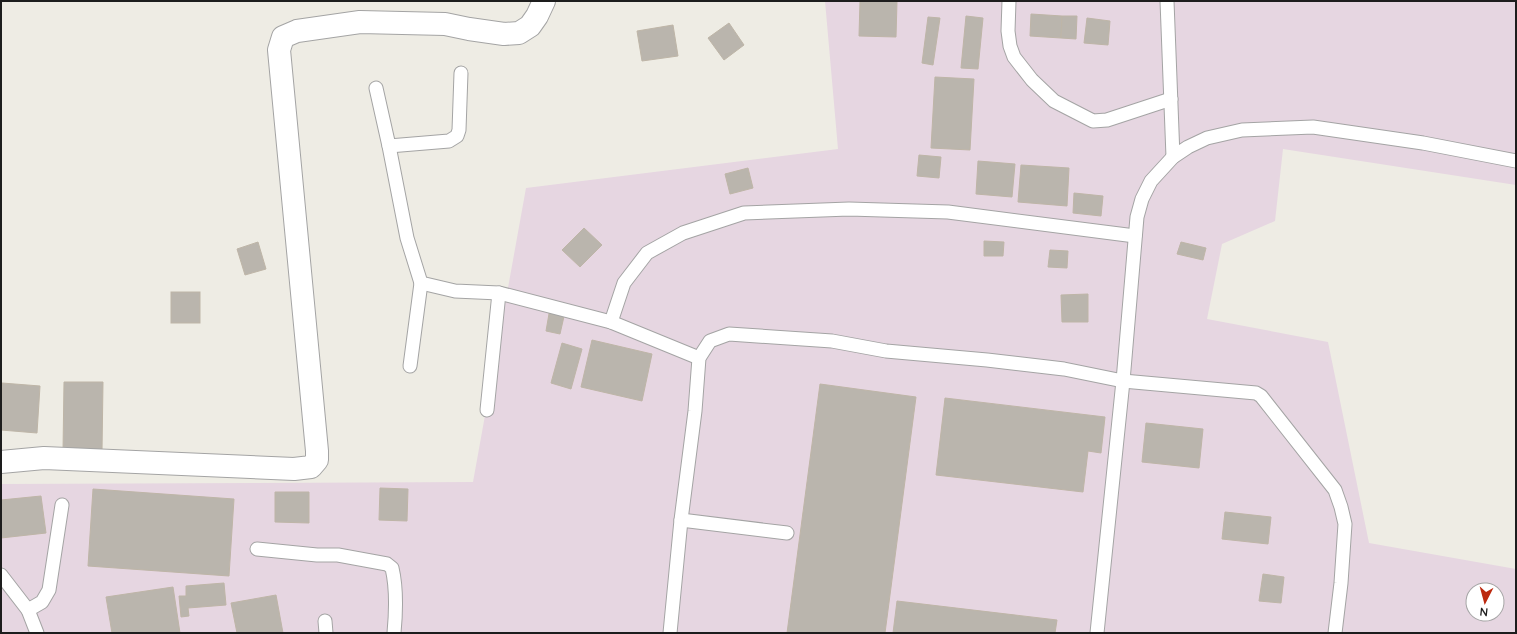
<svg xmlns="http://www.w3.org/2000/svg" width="1517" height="634" font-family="Lato,sans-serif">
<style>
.industrial{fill:#e6d6e1;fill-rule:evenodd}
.building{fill:#bab5ad;stroke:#beb5a7}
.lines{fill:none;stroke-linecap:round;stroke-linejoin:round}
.service-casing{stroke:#a4a4a4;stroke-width:15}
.minor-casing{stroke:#a4a4a4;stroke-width:24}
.service{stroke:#fff;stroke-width:13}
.minor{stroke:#fff;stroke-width:22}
</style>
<rect width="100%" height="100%" fill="#eeece4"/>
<path class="industrial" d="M825 1H1516V185L1283 149 1275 221 1222 244 1207 319 1328 342 1369 543 1516 569V633H1V484L473 482 526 188 838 149ZM1473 590H1497V614H1473Z"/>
<g class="building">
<path d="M860 1H897L896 37 859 36Z"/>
<path d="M1031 14 1062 16 1061 38 1030 36Z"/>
<path d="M966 16 983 18 978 69 961 68Z"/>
<path d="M1062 16H1077L1076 39 1061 38Z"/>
<path d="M928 17 940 18 933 65 922 63Z"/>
<path d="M1087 18 1110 21 1108 45 1084 43Z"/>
<path d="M729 23 744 45 724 60 708 38Z"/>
<path d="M673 25 678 56 642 61 637 31Z"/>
<path d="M935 77 974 79 970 150 931 148Z"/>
<path d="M919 155 941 157 939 178 917 176Z"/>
<path d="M978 161 1015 164 1012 197 976 194Z"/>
<path d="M1021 165 1069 168 1067 206 1018 202Z"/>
<path d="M748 168 753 188 730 194 725 174Z"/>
<path d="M1074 193 1103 196 1101 216 1073 213Z"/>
<path d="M584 228 602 245 580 267 562 250Z"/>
<path d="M984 241 1004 242 1003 256H984Z"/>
<path d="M258 242 266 269 245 275 237 249Z"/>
<path d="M1181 242 1206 248 1203 260 1177 254Z"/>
<path d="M1050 250 1068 251 1067 268 1048 267Z"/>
<rect x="171" y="292" width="29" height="31"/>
<path d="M1088 294V322H1062L1061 295Z"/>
<path d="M550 308 565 312 560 334 546 331Z"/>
<path d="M592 340 652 354 642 401 581 387Z"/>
<path d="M562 343 582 349 571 389 551 383Z"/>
<path d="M64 382H103L102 451H63Z"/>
<path d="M2 383 40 386 37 433 1 430Z"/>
<path d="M820 384 916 397 885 633H787Z"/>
<path d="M945 398 1105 417 1101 453 1088 451 1083 492 936 475Z"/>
<path d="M1146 423 1203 429 1199 468 1142 462Z"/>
<path d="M380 488 408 489 407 521 379 520Z"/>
<path d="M93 489 234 499 229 576 88 566Z"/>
<path d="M275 492H309V523L275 522Z"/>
<path d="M41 496 46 533 1 538V500Z"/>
<path d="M1225 512 1271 517 1268 544 1222 539Z"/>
<path d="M1263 574 1284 577 1281 603 1259 601Z"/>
<path d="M224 583 226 605 188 608 189 616 181 617 179 596H186V586Z"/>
<path d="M173 587 180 633H112L106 597Z"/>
<path d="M276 595 283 633H237L231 603Z"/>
<path d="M897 601 1057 620 1055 633H893Z"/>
</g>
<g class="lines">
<defs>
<g id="service">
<path d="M1009 1 1008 31 1010 46 1014 57 1032 80 1054 101 1093 121 1107 120 1171 99"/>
<path d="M1167 1 1173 157"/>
<path d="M376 88 389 146 407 238 421 283 455 291 499 293 611 322 699 358"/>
<path d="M389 146 449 141 457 136 459 130 461 73"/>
<path d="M611 322 624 283 647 253 683 233 744 213 849 209 948 212 1135 236"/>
<path d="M410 366 421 283"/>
<path d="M487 410 499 293"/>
<path d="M681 520 787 533"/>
<path d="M257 549 317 555H338L387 564 392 568C397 589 396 612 394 633"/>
<path d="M1 575 28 610 37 633"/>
<path d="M28 610 42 602 49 590 62 505"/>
<path d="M325 621 326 633"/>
<path d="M670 633 681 520 695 411 699 358 710 341 729 334 832 341 886 351 987 360 1064 369 1123 381 1256 393 1261 396 1335 490 1341 507 1345 524 1341 583 1335 633"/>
<path d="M1097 633 1123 381 1137 217 1142 199 1151 181 1173 157 1188 147 1207 138 1242 130 1313 127 1423 143 1516 161"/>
</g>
<path id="minor" d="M1 462 44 458 294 469 311 467 317 460V451L279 50 283 37 297 31 360 22 445 24 469 29 504 34 519 33 530 26 537 16 544 1"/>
</defs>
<use href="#service" class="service-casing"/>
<use href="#minor" class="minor-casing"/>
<use href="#service" class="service"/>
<use href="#minor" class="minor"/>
</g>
<rect width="1517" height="634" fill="none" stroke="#1d1d1d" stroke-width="4"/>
<g transform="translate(1485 602) rotate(186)"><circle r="19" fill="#ffffff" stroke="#a5a5a5"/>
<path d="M0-3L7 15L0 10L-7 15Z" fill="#bc290f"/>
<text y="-6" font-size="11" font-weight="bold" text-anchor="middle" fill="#1d1d1d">N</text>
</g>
</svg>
